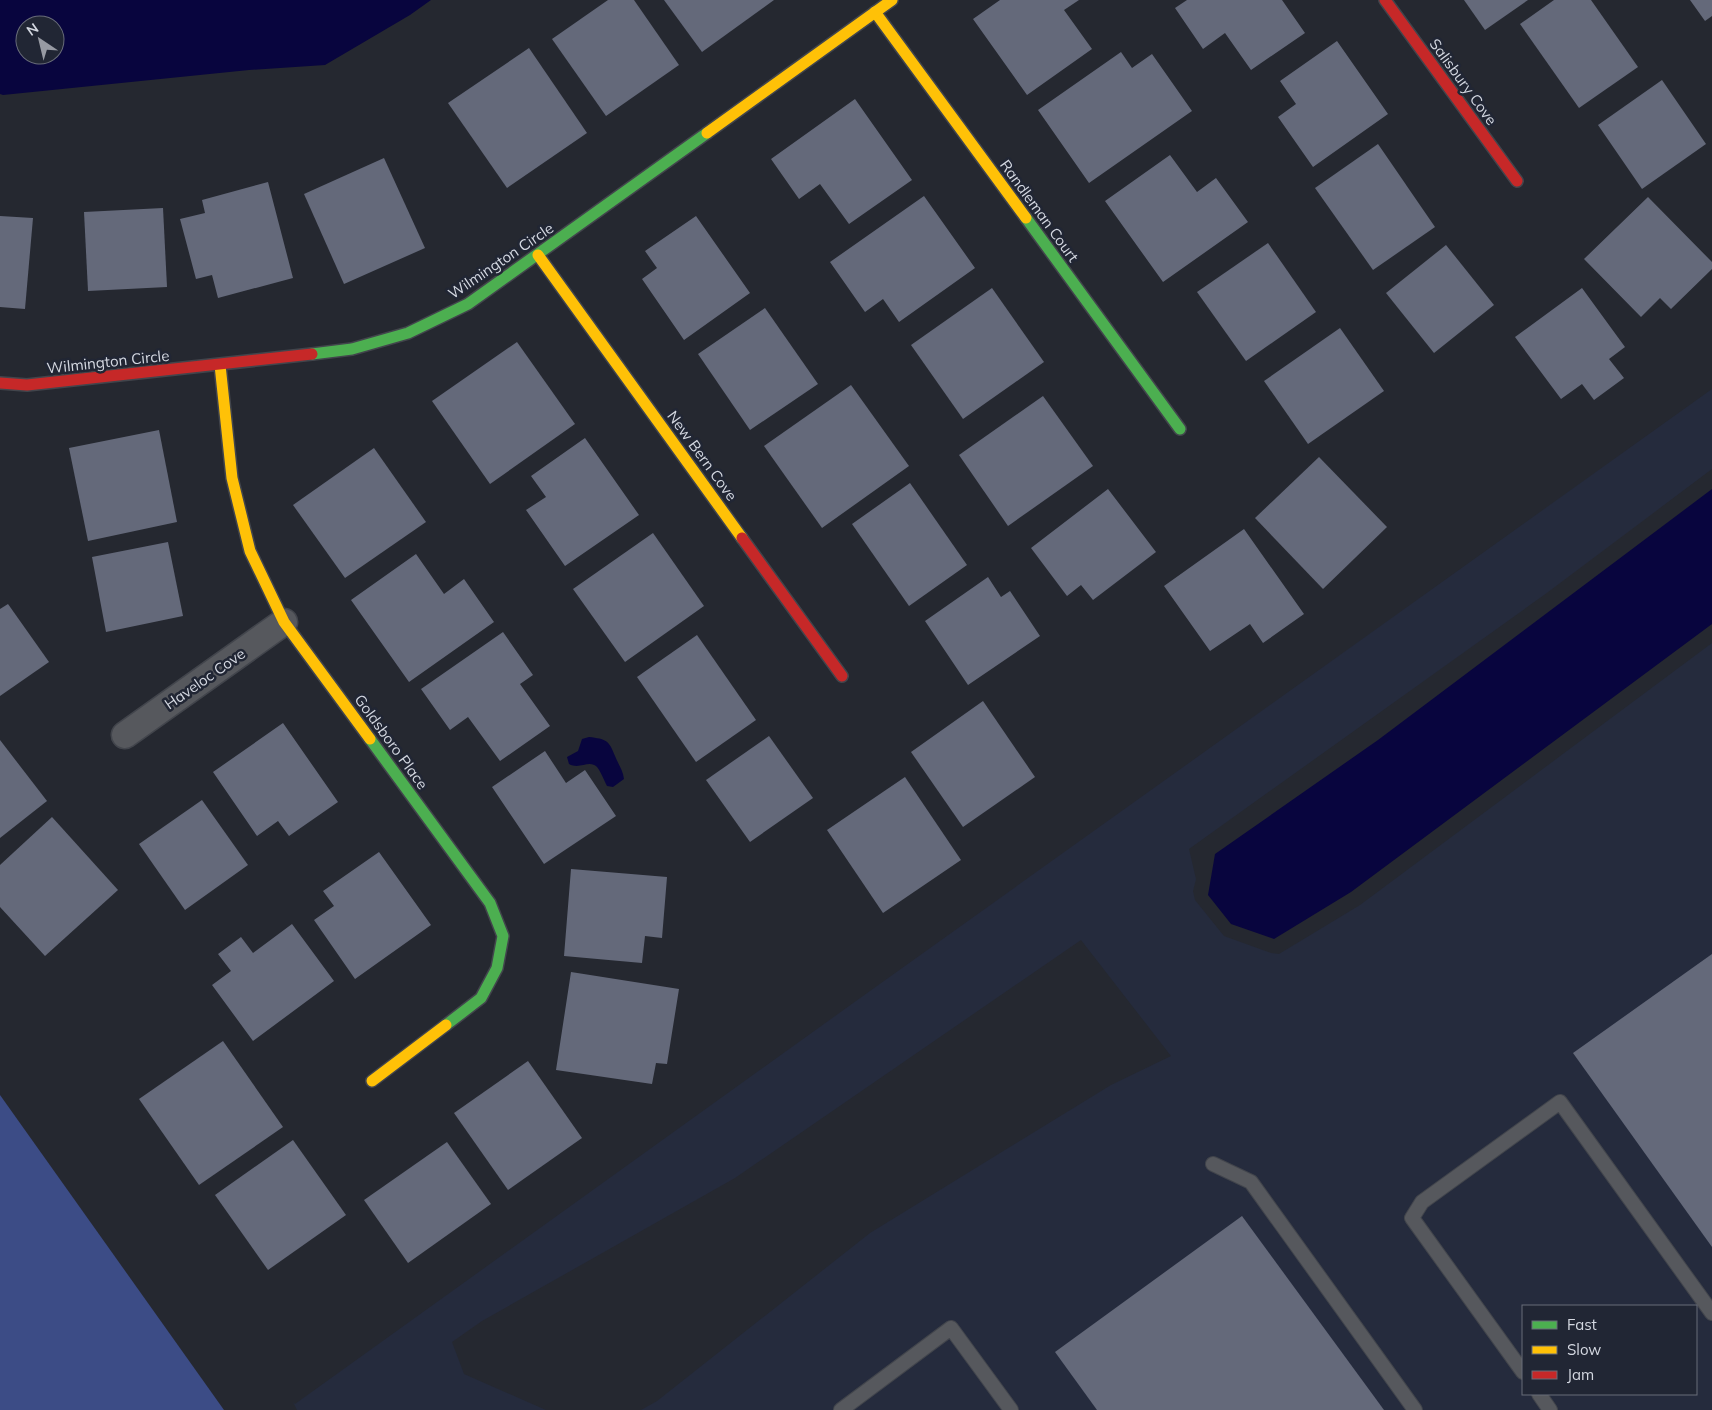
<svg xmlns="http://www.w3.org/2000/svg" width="1712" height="1410" font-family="Mulish,sans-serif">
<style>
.built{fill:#252b3d;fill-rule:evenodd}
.forest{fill:#3c4c86}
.water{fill:#08053e;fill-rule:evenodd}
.building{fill:#64697a}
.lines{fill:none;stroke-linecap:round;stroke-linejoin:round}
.lane-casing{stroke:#42454c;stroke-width:16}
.street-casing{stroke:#42454c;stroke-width:29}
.fast-casing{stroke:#42454c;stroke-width:14}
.slow-casing{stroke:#42454c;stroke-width:14}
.jam-casing{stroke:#42454c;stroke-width:14}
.lane{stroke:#56585d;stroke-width:14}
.street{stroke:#56585d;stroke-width:26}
.fast{stroke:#4caf50;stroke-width:11}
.slow{stroke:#ffc107;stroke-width:11}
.jam{stroke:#c62828;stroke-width:11}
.labels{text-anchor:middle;stroke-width:5;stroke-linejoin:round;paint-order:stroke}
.street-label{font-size:15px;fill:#d4d8e1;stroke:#212634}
</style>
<rect width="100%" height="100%" fill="#252830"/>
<path class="built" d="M1712 389V469L1544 595 1189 849 1196 879 1193 891 1195 900 1224 936 1271 953 1279 954 1360 905 1712 643V1410H641L657 1401 870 1233 1111 1085 1171 1056 1081 940 735 1178 482 1321 452 1342 464 1374 546 1410H297L293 1402 295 1404 856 1001ZM1523 1306H1696V1394H1523Z"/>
<path class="forest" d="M0 1095 224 1410H0Z"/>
<g class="water">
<path d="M0 0H431L410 15 325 65 249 70 3 95 0 94ZM25 25H55V55H25Z"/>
<path d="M1712 489V624L1351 892 1274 939 1231 924 1208 895 1215 854 1378 740Z"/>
<path d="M589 737C606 739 609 740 615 756 618 764 623 770 624 779L613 787 607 786C604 780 601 772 597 767 589 759 580 770 569 764L567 757 578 751 582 739Z"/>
</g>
<g class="building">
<path d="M608 0H634L679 65 606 116 552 39Z"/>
<path d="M664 0H774L702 52Z"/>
<path d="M1000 0H1079L1064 10 1092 49 1027 95 973 19Z"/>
<path d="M1187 0H1282L1305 33 1251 70 1225 33 1203 49 1175 8Z"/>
<path d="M1464 0H1528L1485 30Z"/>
<path d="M1554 0H1591L1638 67 1579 108 1520 24Z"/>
<path d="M1690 0H1712V16L1705 21Z"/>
<path d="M1337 41 1388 114 1313 167 1278 117 1296 104 1280 81Z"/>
<path d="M529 48 587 133 507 188 448 103Z"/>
<path d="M1121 52 1132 68 1152 54 1192 111 1089 183 1038 110Z"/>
<path d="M1662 80 1706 144 1642 189 1598 125Z"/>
<path d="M855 99 912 180 849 224 820 184 799 199 771 159Z"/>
<path d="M1378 144 1435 227 1373 270 1315 188Z"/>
<path d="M1170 155 1197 192 1216 178 1248 222 1163 282 1105 201Z"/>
<path d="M384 158 425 248 344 284 304 194Z"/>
<path d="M268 182 293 278 218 298 212 275 196 279 180 219 205 213 202 200Z"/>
<path d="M924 196 975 268 899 322 883 299 865 312 830 262Z"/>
<path d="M1648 197 1712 262V269L1671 309 1660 298 1641 317 1584 259Z"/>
<path d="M163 208 167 287 88 291 84 212Z"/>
<path d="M0 216 33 218 25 309 0 307Z"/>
<path d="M696 216 750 293 684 340 642 279 657 268 645 251Z"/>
<path d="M1268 243 1316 312 1246 361 1197 292Z"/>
<path d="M1446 245 1494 305 1434 353 1386 293Z"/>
<path d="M992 288 1044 362 963 419 911 345Z"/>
<path d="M1582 288 1625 347 1609 359 1624 378 1594 400 1582 384 1561 399 1515 337Z"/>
<path d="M765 308 818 384 750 430 698 354Z"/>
<path d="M1340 328 1384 391 1308 444 1264 381Z"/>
<path d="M517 342 575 424 490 484 432 401Z"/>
<path d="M851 385 909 466 822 528 764 446Z"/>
<path d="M1043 396 1093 466 1008 526 959 455Z"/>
<path d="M159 430 177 522 88 541 69 448Z"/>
<path d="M585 438 639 515 565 566 526 510 546 497 531 476Z"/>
<path d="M374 448 426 522 345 578 293 505Z"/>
<path d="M1319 457 1387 527 1323 589 1255 518Z"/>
<path d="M910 483 967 565 909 606 852 524Z"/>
<path d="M1108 489 1156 552 1093 600 1081 585 1067 596 1031 548Z"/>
<path d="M1244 529 1304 614 1263 643 1250 624 1210 651 1164 586Z"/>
<path d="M653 533 704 606 625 662 573 589Z"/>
<path d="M168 542 183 616 106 632 92 557Z"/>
<path d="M416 554 444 594 464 579 494 622 409 682 351 600Z"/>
<path d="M988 577 1001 597 1010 591 1040 636 968 685 925 621Z"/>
<path d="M8 604 49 662 0 696V609Z"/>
<path d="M503 632 533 675 520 684 550 726 500 761 468 717 450 730 421 689Z"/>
<path d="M697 635 756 720 696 762 637 677Z"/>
<path d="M983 701 1035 777 963 827 911 752Z"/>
<path d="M283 723 338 802 289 836 278 821 257 836 213 772Z"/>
<path d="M769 736 813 798 750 842 706 780Z"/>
<path d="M0 740 47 801 0 838Z"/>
<path d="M545 751 566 783 585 770 616 816 544 864 492 787Z"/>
<path d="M905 777 961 860 883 913 827 830Z"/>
<path d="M202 800 248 865 185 910 139 844Z"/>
<path d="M52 817 118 890 45 956 0 907V865Z"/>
<path d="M379 852 431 925 355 979 314 920 334 906 323 891Z"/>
<path d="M571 869 667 877 662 938 645 936 642 963 564 956Z"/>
<path d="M292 924 334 981 253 1041 212 985 231 971 218 954 241 937 253 953Z"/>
<path d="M1712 954V1247L1573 1053Z"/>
<path d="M571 972 679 989 667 1064 656 1063 652 1084 556 1070Z"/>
<path d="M223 1041 283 1127 199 1185 139 1099Z"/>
<path d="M528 1061 582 1138 508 1190 454 1113Z"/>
<path d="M293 1140 346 1215 268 1270 215 1195Z"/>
<path d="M447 1142 491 1204 408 1263 364 1200Z"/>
<path d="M1242 1216 1384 1410H1097L1055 1352Z"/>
</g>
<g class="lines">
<defs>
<g id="lane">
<path d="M1213 1164 1251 1182 1415 1410"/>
<path d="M1523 1372 1412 1218 1422 1202 1560 1102 1712 1313"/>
<path d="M1539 1394 1550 1410"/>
<path d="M841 1410 951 1328 1011 1410"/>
</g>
<path id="street" d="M125 735 284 622"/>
<g id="fast">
<path d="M1026 218 1180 429"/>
<path d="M312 354 352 349 408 333 468 304 707 133"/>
<path d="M370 739 490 903 503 936 497 968 481 998 446 1025"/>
</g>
<g id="slow">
<path d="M875 12 1026 218"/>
<path d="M707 133 892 0"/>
<path d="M538 255 742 538"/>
<path d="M220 365 232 478 250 551 284 622 370 739"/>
<path d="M372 1081 446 1025"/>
</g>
<g id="jam">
<path d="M1385 0 1517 181"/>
<path d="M0 383 27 385 312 354"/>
<path d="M742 538 842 676"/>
</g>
</defs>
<use href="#lane" class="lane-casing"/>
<use href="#street" class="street-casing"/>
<use href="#fast" class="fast-casing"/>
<use href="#slow" class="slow-casing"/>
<use href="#jam" class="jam-casing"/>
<use href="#lane" class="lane"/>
<use href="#street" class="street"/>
<use href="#fast" class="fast"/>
<use href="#slow" class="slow"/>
<use href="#jam" class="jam"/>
</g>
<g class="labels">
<g class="street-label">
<text transform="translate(1463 82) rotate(54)" y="5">Salisbury Cove</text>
<text transform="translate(1039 211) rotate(54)" y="5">Randleman Court</text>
<text transform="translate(501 261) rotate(-34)" y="5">Wilmington Circle</text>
<text transform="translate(108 362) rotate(-6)" y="5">Wilmington Circle</text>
<text transform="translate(702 456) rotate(54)" y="5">New Bern Cove</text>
<text transform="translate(205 679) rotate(-35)" y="5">Haveloc Cove</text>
<text transform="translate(391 742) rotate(54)" y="5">Goldsboro Place</text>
</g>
</g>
<rect x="1522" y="1305" width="175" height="90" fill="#212634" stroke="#696d79"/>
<rect x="1532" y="1321" width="25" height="8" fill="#4caf50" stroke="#696d79"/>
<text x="1567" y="1330" font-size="15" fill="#d4d8e1">Fast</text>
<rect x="1532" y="1346" width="25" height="8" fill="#ffc107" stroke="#696d79"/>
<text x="1567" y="1355" font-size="15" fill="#d4d8e1">Slow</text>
<rect x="1532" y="1371" width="25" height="8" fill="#c62828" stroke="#696d79"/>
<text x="1567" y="1380" font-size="15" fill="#d4d8e1">Jam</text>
<g transform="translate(40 40) rotate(325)"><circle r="24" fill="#212634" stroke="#696d79"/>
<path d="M0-4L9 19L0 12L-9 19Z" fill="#979aa3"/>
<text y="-8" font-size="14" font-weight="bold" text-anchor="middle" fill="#d4d8e1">N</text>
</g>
</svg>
